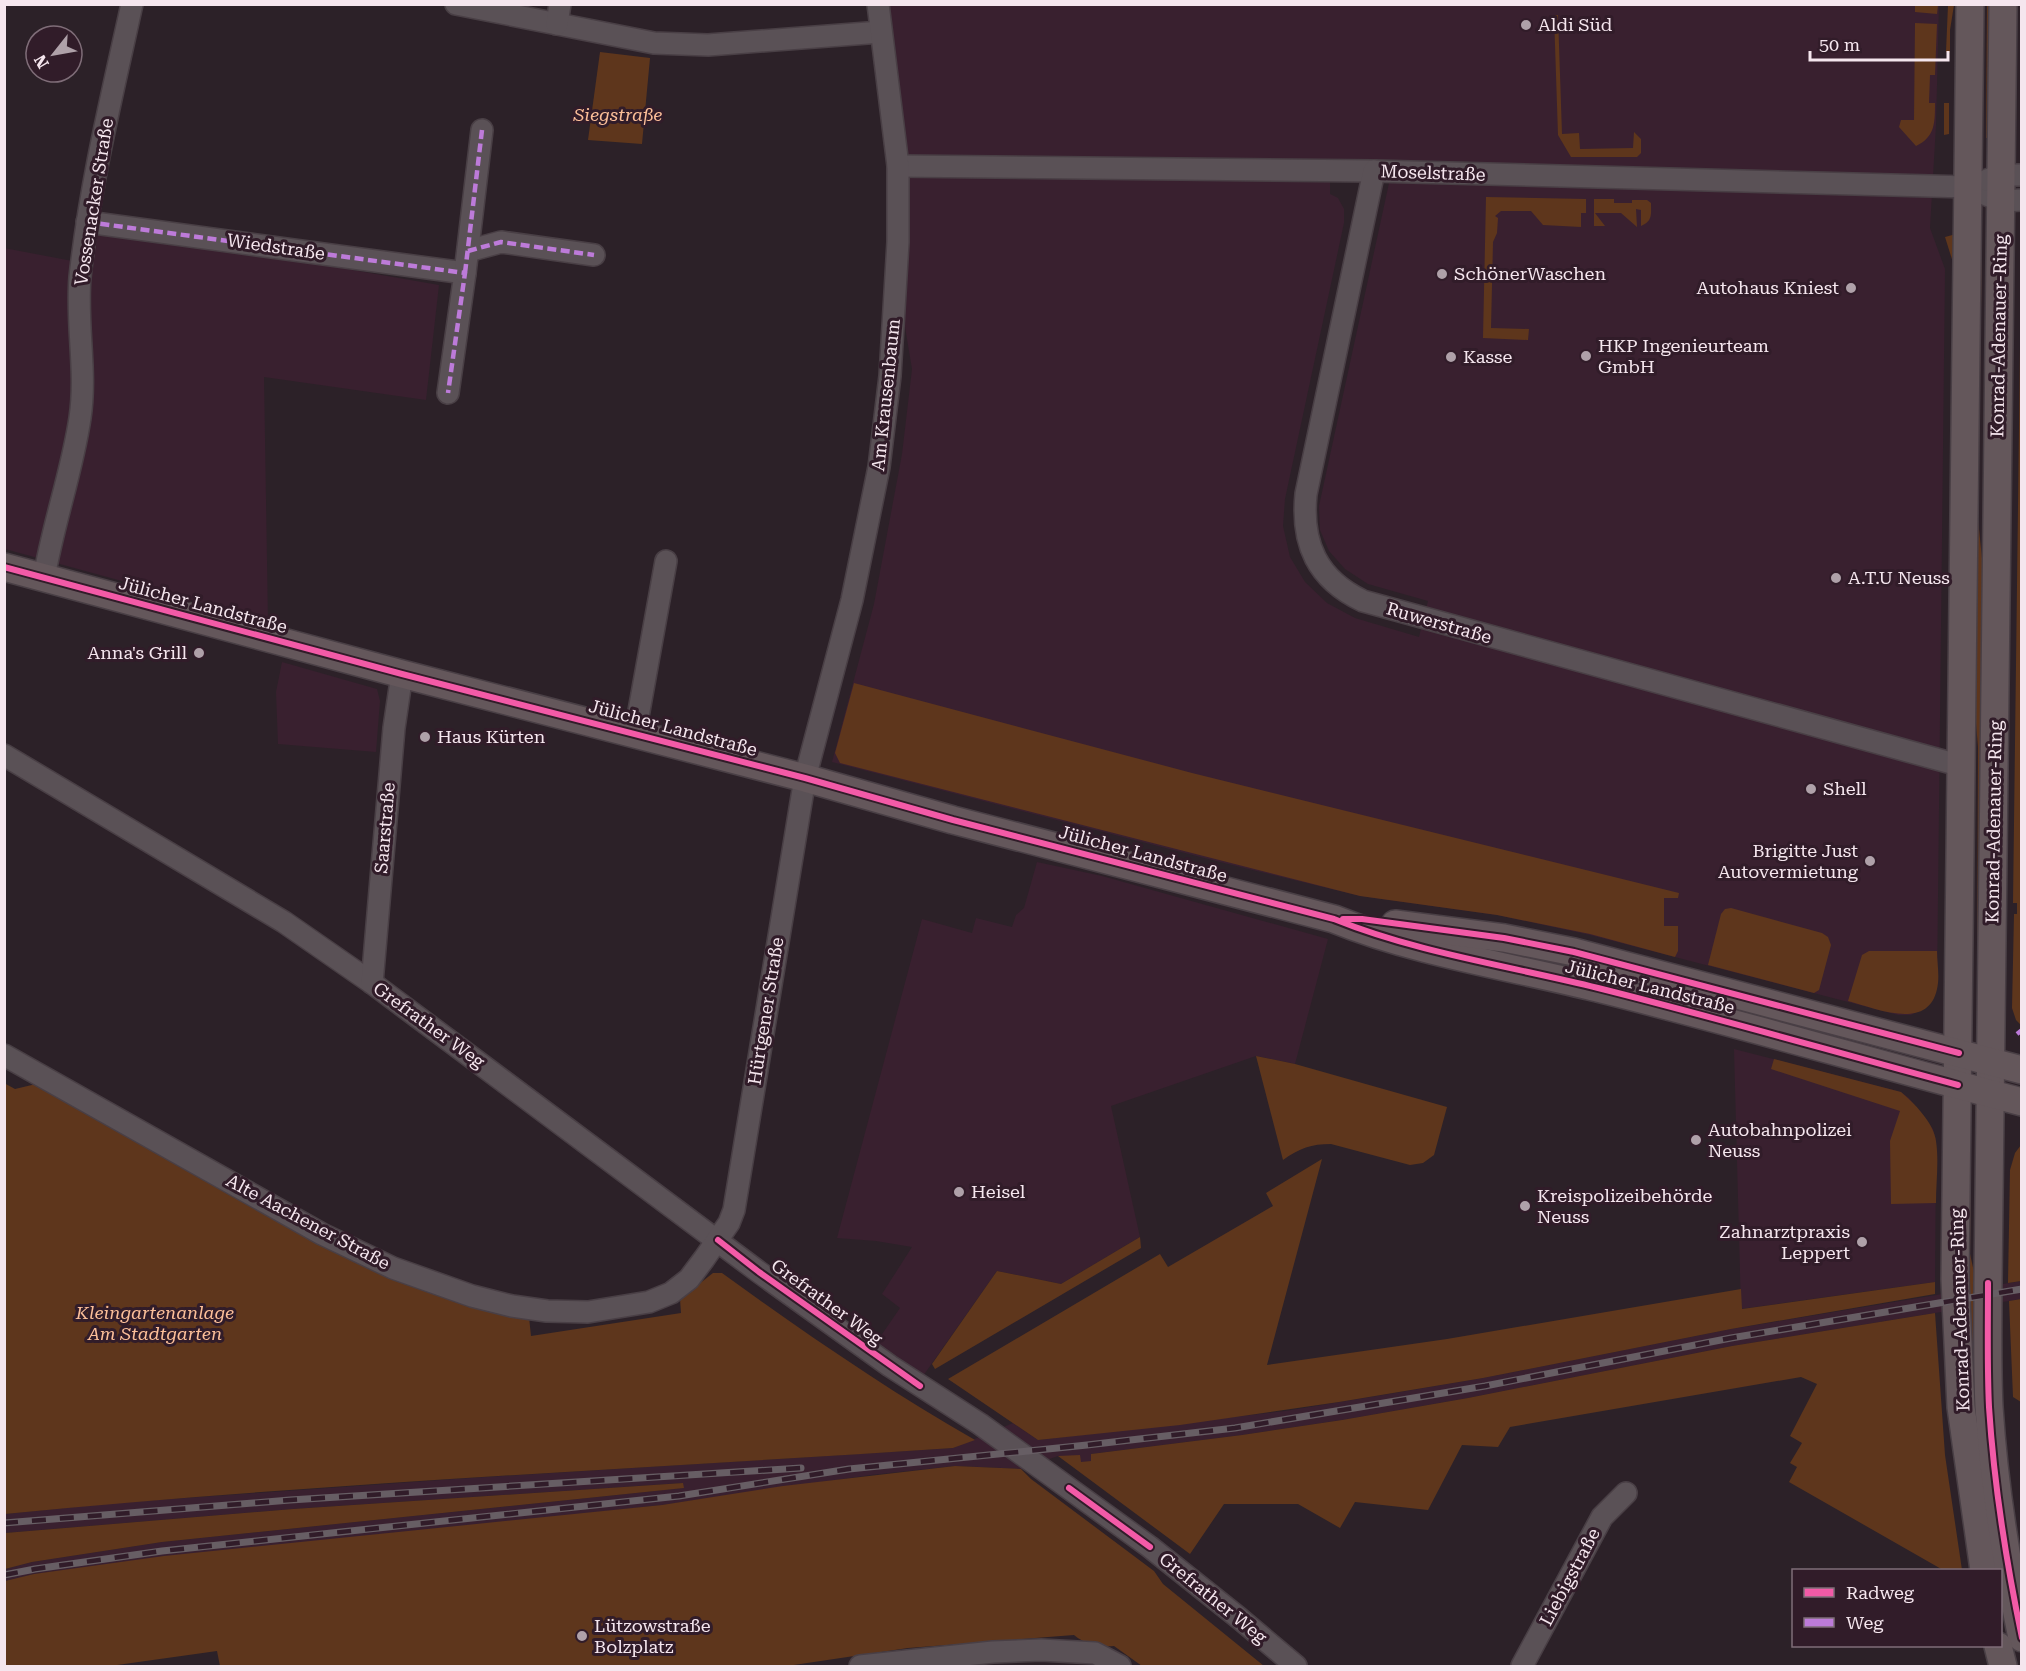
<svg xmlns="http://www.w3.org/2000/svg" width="2026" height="1671" font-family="'Roboto Serif',serif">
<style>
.built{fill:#39202f;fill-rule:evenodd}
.green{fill:#5e361c}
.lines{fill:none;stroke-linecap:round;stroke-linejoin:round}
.minor-casing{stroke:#493f45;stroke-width:24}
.major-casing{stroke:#493f45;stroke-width:30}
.minor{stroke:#5a5156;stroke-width:21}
.major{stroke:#64575b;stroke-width:27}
.rail-casing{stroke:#675e64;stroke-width:7}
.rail{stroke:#311c29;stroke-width:4.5;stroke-dasharray:14;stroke-linecap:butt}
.quiet{stroke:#bd7bd9;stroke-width:4.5;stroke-dasharray:9 4.5;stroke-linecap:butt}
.cycleway-casing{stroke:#311c29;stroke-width:10}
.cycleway{stroke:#f35aa7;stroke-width:6}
.poi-dot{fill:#afa1a9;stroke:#311c29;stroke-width:2}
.labels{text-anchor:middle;stroke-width:6;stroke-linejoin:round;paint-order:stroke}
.poi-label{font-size:18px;fill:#f5e6ee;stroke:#311c29;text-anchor:start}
.park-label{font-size:18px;font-style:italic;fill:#fcbf99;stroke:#311c29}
.street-label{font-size:18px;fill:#f5e6ee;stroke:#311c29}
</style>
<rect width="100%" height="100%" fill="#2c2128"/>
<g class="built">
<path d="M884 5H1939L1936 125 1930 228 1945 269 1937 988 1932 1001 1923 1009 1911 1015H1898L1590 935 1497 915 1360 896 1220 862 832 762 874 604 902 454 912 369 901 303ZM1330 160H1394L1319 506 1320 530 1329 551 1345 569 1368 584 1428 601 1419 637 1355 618 1327 603 1305 582 1290 557 1283 526 1285 499 1344 223V209L1338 198 1330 194Z"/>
<path d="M88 224 439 285 426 400 264 377 268 621 5 549 4 248 83 263Z"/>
<path d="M282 662 377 689 380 701 376 752 278 744 276 692Z"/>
<path d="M1037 862 1102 876 1328 939 1295 1064 1256 1056 1111 1106 1140 1237 1061 1284 997 1271 923 1376 876 1343 900 1308 882 1294 912 1247 876 1241 837 1238 922 919 972 933 976 918 1012 927 1016 915 1024 908Z"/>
<path d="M1734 1049 1901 1092 1909 1098 1933 1129 1936 1141 1935 1282 1741 1309Z"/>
<path d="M2021 1281V1299L1732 1346 1468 1398 1342 1420 1242 1435 1091 1454 1092 1461 1081 1463 1058 1456 1021 1469 955 1466 871 1475 662 1505 34 1574 5 1581V1569L32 1562 162 1542 683 1488 682 1483 293 1509 5 1533V1514L114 1503 455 1479 953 1448 1013 1423 1038 1440 1285 1411 1389 1394 1483 1378 1731 1329Z"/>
</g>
<g class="green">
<path d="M1992 4 1991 138H1986L1987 5Z"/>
<path d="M1915 5H1938L1937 14 1915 12Z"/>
<path d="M1948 5H1954L1950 30V53L1946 52Z"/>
<path d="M1554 15H1558L1562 134 1579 133 1580 149 1633 148 1634 132 1641 139V153L1637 157H1571L1558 135Z"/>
<path d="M1915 23 1937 24 1935 75H1930L1929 103H1935C1935 123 1935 137 1916 146L1899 127 1901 120H1914Z"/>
<path d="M600 52 650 58 642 144 588 140Z"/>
<path d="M1944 103H1949V134L1944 135Z"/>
<path d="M1486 197 1586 199V213H1581V227L1543 225 1531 211H1501L1495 216 1498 218 1497 233 1493 242 1491 328 1529 329 1528 340 1483 338Z"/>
<path d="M1594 199H1614V203H1632V200H1647L1651 203C1651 214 1653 221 1641 226V210L1636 209 1637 227 1621 213H1595L1605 226H1594Z"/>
<path d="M1956 234V272L1945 237Z"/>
<path d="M1978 239H1982L1978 519 1986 598 1981 1009 1977 1007 1978 747 1972 675Z"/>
<path d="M2021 268 2022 1024 2021 1025 2016 1020 2012 1008 2014 914H2017V903H2013Z"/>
<path d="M854 683 1192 773 1679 893 1678 898H1664V926H1678V951L1675 957 1590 934 1497 915 1360 896 840 763 835 753Z"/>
<path d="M1731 908 1822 933 1828 937 1831 945 1819 990 1814 993 1708 965 1721 914 1725 909Z"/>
<path d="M1869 951H1937C1937 963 1940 977 1937 989 1928 1032 1875 1008 1848 1001L1862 955Z"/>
<path d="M1256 1056 1295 1064 1447 1107 1434 1155 1423 1163 1410 1165 1331 1144C1311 1144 1300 1148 1283 1160Z"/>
<path d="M1774 1059 1901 1092C1914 1103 1934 1123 1936 1141 1939 1161 1936 1183 1936 1203L1891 1204 1890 1141 1900 1111 1771 1069Z"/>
<path d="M4 1083 15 1089 36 1084 255 1208 529 1317 531 1336 681 1313 680 1299 713 1273H722C802 1331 889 1391 975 1440L953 1448C637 1469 320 1483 5 1514Z"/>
<path d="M1967 1145 1971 1146 1970 1254 1978 1290 1981 1494 1966 1311Z"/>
<path d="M2021 1145V1281L2008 1283 2010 1170 2015 1153Z"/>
<path d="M1322 1159 1267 1365 1447 1339 1741 1289 1742 1309 1935 1282V1294L1731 1329 1483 1378 1339 1402 1180 1425 1038 1440 948 1379 1160 1254 1168 1267 1273 1206 1266 1193Z"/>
<path d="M1140 1237 1141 1248 935 1369 932 1364 997 1271 1061 1284Z"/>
<path d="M2021 1299H2022L2021 1402 2013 1397 2009 1301Z"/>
<path d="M1935 1313 1945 1455 1962 1570H1943L1789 1482 1797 1467 1790 1463 1802 1443 1790 1436 1817 1384 1801 1377 1510 1427 1498 1447 1462 1445 1428 1510 1355 1502 1340 1528 1298 1504H1224L1190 1554 1058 1456 1080 1455 1081 1462 1091 1461V1454L1242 1435 1342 1420 1468 1398 1732 1346Z"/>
<path d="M955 1466 1021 1469 1031 1479 1154 1571 1163 1584 1264 1666H1142L1114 1646C1098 1647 1086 1645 1074 1635L908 1648 787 1666H220L217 1651 110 1666H5V1581L34 1574 164 1556 662 1505 783 1486Z"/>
<path d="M683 1483 684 1488 162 1542 32 1562 5 1569V1533L293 1509Z"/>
</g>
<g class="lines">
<defs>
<g id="minor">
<path d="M456 4 654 43 708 45 881 32"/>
<path d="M557 24 560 4"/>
<path d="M898 166 1374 171 1968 187 2001 201 2022 200"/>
<path d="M1374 171 1306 494C1301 544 1317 579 1363 601L1962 766"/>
<path d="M1987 180 2001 175H2022"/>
<path d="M87 222 465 273 448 393"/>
<path d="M468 251 501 242 594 255"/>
<path d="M465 273 482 130"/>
<path d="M44 578C53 524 72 472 80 418 87 371 76 325 80 277 90 185 112 95 132 4"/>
<path d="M635 733 666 561"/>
<path d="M4 755 284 922 372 983 759 1272 890 1366 980 1424 1150 1547 1239 1618 1296 1666"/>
<path d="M372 983 394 728 402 674"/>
<path d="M4 1055 322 1234 393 1268 472 1296 512 1306 547 1311 588 1312 649 1302 671 1293 689 1279 704 1259 729 1223 734 1210 805 778 852 600 879 467 890 376 898 242V166L878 4"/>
<path d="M860 1666 993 1652 1041 1650 1095 1653 1120 1666"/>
<path d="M1522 1666 1602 1517 1626 1493"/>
</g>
<g id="major">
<path d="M1970 4 1955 1279 1961 1407 1984 1570"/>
<path d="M2003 4 1988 1283C1988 1324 1987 1366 1989 1407 1994 1485 2006 1561 2022 1638"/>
<path d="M4 567 402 674 805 778 953 820 1334 919C1418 953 1509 966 1597 988 1739 1023 1880 1065 2022 1102"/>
<path d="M1395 924 1504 938 1574 952 2022 1070"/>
<path d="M1998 1646 2003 1666"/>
</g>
</defs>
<use href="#minor" class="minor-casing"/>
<use href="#major" class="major-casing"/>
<use href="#minor" class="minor"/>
<use href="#major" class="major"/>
<defs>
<g id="rail">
<path d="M4 1523 290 1500 801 1468"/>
<path d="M4 1575 35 1569 162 1551 679 1496 849 1469 1087 1445 1235 1428 1485 1386 1731 1338 2022 1289"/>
</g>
</defs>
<use href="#rail" class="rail-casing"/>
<use href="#rail" class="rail"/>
<g class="quiet">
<path d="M87 222 465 273 448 393"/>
<path d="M468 251 501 242 594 255"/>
<path d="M465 273 482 130"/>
<path d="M2017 1034 2022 1030"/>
</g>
<defs>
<g id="cycleway">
<path d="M4 567 402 674 805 778 953 820 1334 919C1418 953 1510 966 1598 988 1718 1018 1838 1053 1958 1085"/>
<path d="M1343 919H1362L1504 938 1574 952 1959 1053"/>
<path d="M718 1240 759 1272 920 1386"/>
<path d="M1988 1283C1988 1324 1987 1366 1989 1407 1994 1485 2006 1561 2022 1638"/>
<path d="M1069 1488 1150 1547"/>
</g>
</defs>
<use href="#cycleway" class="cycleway-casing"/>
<use href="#cycleway" class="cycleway"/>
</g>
<g class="poi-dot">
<circle cx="1526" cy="25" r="6"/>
<circle cx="1442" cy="274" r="6"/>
<circle cx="1851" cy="288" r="6"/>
<circle cx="1586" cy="356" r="6"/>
<circle cx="1451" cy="357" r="6"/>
<circle cx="1836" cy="578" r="6"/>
<circle cx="199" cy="653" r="6"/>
<circle cx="425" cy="737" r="6"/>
<circle cx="1811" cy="789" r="6"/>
<circle cx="1870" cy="861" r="6"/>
<circle cx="1696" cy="1140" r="6"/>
<circle cx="959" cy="1192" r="6"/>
<circle cx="1525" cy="1206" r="6"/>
<circle cx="1862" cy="1242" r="6"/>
<circle cx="582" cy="1636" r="6"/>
</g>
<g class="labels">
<g class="poi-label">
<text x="1538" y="31">Aldi Süd</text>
<text x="1454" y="280">SchönerWaschen</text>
<text x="1839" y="294" text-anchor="end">Autohaus Kniest</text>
<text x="1598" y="352">HKP Ingenieurteam<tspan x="1598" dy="21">GmbH</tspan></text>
<text x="1463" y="363">Kasse</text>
<text x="1848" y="584">A.T.U Neuss</text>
<text x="187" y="659" text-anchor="end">Anna's Grill</text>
<text x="437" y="743">Haus Kürten</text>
<text x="1823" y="795">Shell</text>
<text x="1858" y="857" text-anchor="end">Brigitte Just<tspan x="1858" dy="21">Autovermietung</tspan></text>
<text x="1708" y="1136">Autobahnpolizei<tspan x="1708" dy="21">Neuss</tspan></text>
<text x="971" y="1198">Heisel</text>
<text x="1537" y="1202">Kreispolizeibehörde<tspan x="1537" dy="21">Neuss</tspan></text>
<text x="1850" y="1238" text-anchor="end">Zahnarztpraxis<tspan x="1850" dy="21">Leppert</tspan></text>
<text x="594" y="1632">Lützowstraße<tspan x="594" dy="21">Bolzplatz</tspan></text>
</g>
<g class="park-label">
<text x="618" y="121">Siegstraße</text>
<text x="155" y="1319">Kleingartenanlage<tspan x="155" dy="21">Am Stadtgarten</tspan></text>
</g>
<g class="street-label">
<text transform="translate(1433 173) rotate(2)" y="6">Moselstraße</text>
<text transform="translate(94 202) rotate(-81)" y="6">Vossenacker Straße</text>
<text transform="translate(276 247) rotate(8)" y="6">Wiedstraße</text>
<text transform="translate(1999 336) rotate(-89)" y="6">Konrad-Adenauer-Ring</text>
<text transform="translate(886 395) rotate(-84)" y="6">Am Krausenbaum</text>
<text transform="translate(203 605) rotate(15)" y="6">Jülicher Landstraße</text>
<text transform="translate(1439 623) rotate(16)" y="6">Ruwerstraße</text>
<text transform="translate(673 728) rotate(15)" y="6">Jülicher Landstraße</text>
<text transform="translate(1994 822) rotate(-89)" y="6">Konrad-Adenauer-Ring</text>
<text transform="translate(385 828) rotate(-85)" y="6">Saarstraße</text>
<text transform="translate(1143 854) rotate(15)" y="6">Jülicher Landstraße</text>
<text transform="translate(1650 987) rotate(14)" y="6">Jülicher Landstraße</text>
<text transform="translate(766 1011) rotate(-81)" y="6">Hürtgener Straße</text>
<text transform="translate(429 1025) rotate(36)" y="6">Grefrather Weg</text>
<text transform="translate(308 1222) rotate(28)" y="6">Alte Aachener Straße</text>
<text transform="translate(827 1302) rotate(36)" y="6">Grefrather Weg</text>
<text transform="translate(1960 1310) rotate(-92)" y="6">Konrad-Adenauer-Ring</text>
<text transform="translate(1570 1577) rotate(-62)" y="6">Liebigstraße</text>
<text transform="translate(1213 1598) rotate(39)" y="6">Grefrather Weg</text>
</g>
</g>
<rect width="2026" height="1671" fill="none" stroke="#f5e6ee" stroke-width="12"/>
<rect x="1792" y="1569" width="210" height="78" fill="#311c29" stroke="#7f6d78" stroke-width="1.5"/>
<rect x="1804" y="1588" width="30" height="9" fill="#f35aa7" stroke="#7f6d78" stroke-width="1.5"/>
<text x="1846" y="1599" font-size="18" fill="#f5e6ee">Radweg</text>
<rect x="1804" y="1618" width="30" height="9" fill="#bd7bd9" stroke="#7f6d78" stroke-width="1.5"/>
<text x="1846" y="1629" font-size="18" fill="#f5e6ee">Weg</text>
<g transform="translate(54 54) rotate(239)"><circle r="28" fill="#311c29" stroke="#7f6d78" stroke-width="1.5"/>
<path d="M0-4.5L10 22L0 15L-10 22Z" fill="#afa1a9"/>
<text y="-9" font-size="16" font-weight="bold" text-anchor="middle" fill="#f5e6ee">N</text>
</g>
<path d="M1810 51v9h138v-9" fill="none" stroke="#f5e6ee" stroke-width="3"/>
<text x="1819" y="51" font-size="18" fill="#f5e6ee" stroke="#311c29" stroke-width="4.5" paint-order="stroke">50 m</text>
</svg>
